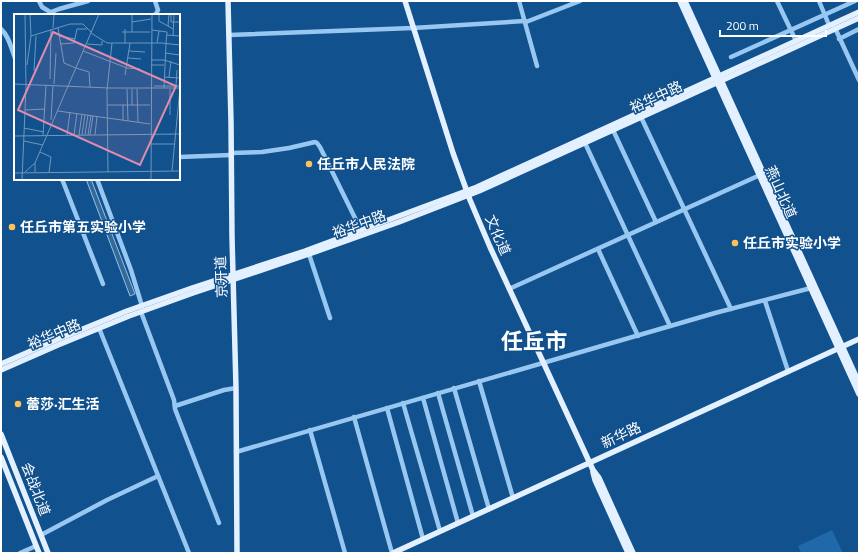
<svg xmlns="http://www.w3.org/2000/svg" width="860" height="554" font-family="'Titillium Web','Noto Sans SC',sans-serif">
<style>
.green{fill:#1f69aa}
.water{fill:#386894;stroke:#8ac4f6}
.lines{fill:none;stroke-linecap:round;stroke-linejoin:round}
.minor{stroke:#98c8f2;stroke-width:4.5}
.major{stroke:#e3f0ff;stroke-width:5.5}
.poi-dot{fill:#ffc259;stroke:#11518d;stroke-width:1.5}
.labels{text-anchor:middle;stroke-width:3;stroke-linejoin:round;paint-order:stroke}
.street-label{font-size:14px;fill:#fff;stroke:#11518d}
.poi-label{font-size:14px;font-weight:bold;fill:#fff;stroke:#11518d;text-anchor:start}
.town-label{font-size:22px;font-weight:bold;fill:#fff;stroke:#11518d}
.inset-road{fill:none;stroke:#7097bb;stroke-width:1}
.view{fill:#e08cad;fill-opacity:0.15;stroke:#e08cad;stroke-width:2}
.inset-edge{fill:none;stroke:#fff;stroke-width:2}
</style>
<rect width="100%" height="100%" fill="#11518d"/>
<path class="green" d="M832 530 843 553H801L798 546Z"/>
<path class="water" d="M86 179H91L135 294 130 296Z"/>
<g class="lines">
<g class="minor">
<path d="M39 1 42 7 55 15"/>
<path d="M519 1 537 66"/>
<path d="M777 1 796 41"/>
<path d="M819 1 829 25"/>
<path d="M51 12 59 9 88 1"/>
<path d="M154 15 156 14 158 10 155 1"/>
<path d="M526 22 580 1"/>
<path d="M835 28 859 80"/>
<path d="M1 29C9 36 11 48 15 58"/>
<path d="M229 35 413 28 525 21"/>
<path d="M839 39 859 29"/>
<path d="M731 57 855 1"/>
<path d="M641 117 731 309"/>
<path d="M613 130 656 222"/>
<path d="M585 143 670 326"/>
<path d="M231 153 262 152 289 148 315 142 317 143 320 147 356 220 360 230"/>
<path d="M179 157 231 155"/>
<path d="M62 179 103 284"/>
<path d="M97 179 131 270 142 306"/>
<path d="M598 249 638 336"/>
<path d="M309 254 330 318"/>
<path d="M509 289 760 175"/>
<path d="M765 301 788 371"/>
<path d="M141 312 174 400 175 409 219 523"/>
<path d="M99 328 189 553"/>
<path d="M479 381 513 498"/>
<path d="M454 388 489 509"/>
<path d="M438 393 473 516"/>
<path d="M423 398 458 523"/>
<path d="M403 403 440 531"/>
<path d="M175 406 224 390 236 388"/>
<path d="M387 408 423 539"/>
<path d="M354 417 392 553"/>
<path d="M310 430 345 553"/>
<path d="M236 452 715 313 811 288"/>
<path d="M41 535 107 500 158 476"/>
<path d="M20 553 36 546"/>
</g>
<g class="major">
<path d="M228 1 231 122 232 237 236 388 237 553"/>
<path d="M405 1 453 153 470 200 490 247 593 470 599 478 633 553"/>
<path d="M680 1 859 394"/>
<path d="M685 1 859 383"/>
<path d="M1 364 56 340 127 311 192 288 305 251 477 187 859 12"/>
<path d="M1 370 58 345 129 316 193 293 309 254 399 222 479 191 859 18"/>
<path d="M1 434 48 553"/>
<path d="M1 457 39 553"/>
<path d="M593 472 595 480 628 553"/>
<path d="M393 553 859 339"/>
</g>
</g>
<g class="poi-dot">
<circle cx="309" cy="164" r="4"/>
<circle cx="12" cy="227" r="4"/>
<circle cx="735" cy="243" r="4"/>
<circle cx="18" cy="404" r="4"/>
</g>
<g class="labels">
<g class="street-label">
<text transform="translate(656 97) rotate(-25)" y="5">裕华中路</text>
<text transform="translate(781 192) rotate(66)" y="5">燕山北道</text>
<text transform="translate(359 224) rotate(-20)" y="5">裕华中路</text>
<text transform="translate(498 235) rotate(66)" y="5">文化道</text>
<text transform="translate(221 277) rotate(-92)" y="5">京开道</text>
<text transform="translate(54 334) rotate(-23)" y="5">裕华中路</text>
<text transform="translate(621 435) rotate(-25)" y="5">新华路</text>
<text transform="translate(36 489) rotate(69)" y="5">会战北道</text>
</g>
<g class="poi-label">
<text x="317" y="169">任丘市人民法院</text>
<text x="20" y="232">任丘市第五实验小学</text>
<text x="743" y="248">任丘市实验小学</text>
<text x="26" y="409">蕾莎·汇生活</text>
</g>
<g class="town-label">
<text x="534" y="349">任丘市</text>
</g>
</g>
<g transform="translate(14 14)">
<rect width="166" height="166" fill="#11518d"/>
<path class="inset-road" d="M118 0V18M145 0V7L159 15M157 0V8H166M118 8 137 5M154 12 155 0M39 14 40 0M44 14 50 49 62 54M138 16 153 18 152 29M108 18H136M77 19 93 29H148L166 31M153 21 166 22M17 22 56 10H69L77 18M46 22 61 25M159 22 160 0M111 29V15M143 29 145 17M46 30 60 29 63 15H73M73 30 88 31V27M69 37 113 54M115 37 131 38M151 39 166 41M114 44 127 45M137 46H150M150 46 166 51M13 51 17 22 16 0M137 51H150M62 54 75 58 76 73M113 54 126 55M20 57 22 22M111 61 116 29M150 63 166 64M155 63 157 47M36 65 37 15M0 70 95 74H166M40 70 42 39M140 72H166M162 72 163 56M150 74 152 30M113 75 114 107M118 75V91M123 75 124 108M93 91H136M109 91V106M11 96 31 95M44 97 136 110M156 101V75M37 106 39 71M10 114 30 118M53 121 56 98M60 121 63 99M65 121 68 100M68 121 71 101M71 121 74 101M74 121 77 101M76 121 79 102M81 121 83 102M0 122 166 120M29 122 32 71M10 127 29 131M137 130H160M26 138 37 143 35 158M158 157 166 74M11 158 21 149M21 158V149L85 0M94 158 93 76 98 29M0 159V122M0 159 166 157M8 166 12 73 11 0M137 166 138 0"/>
<path class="view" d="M39 18 162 72 126 151 4 96Z"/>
<rect width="166" height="166" class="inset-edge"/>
</g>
<rect width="860" height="554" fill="none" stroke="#ffffff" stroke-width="4"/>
<path d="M720 30v6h106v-6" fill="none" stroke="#ffffff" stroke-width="2"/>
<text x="726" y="30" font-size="12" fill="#ffffff" stroke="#11518d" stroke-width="3" paint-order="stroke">200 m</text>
</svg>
